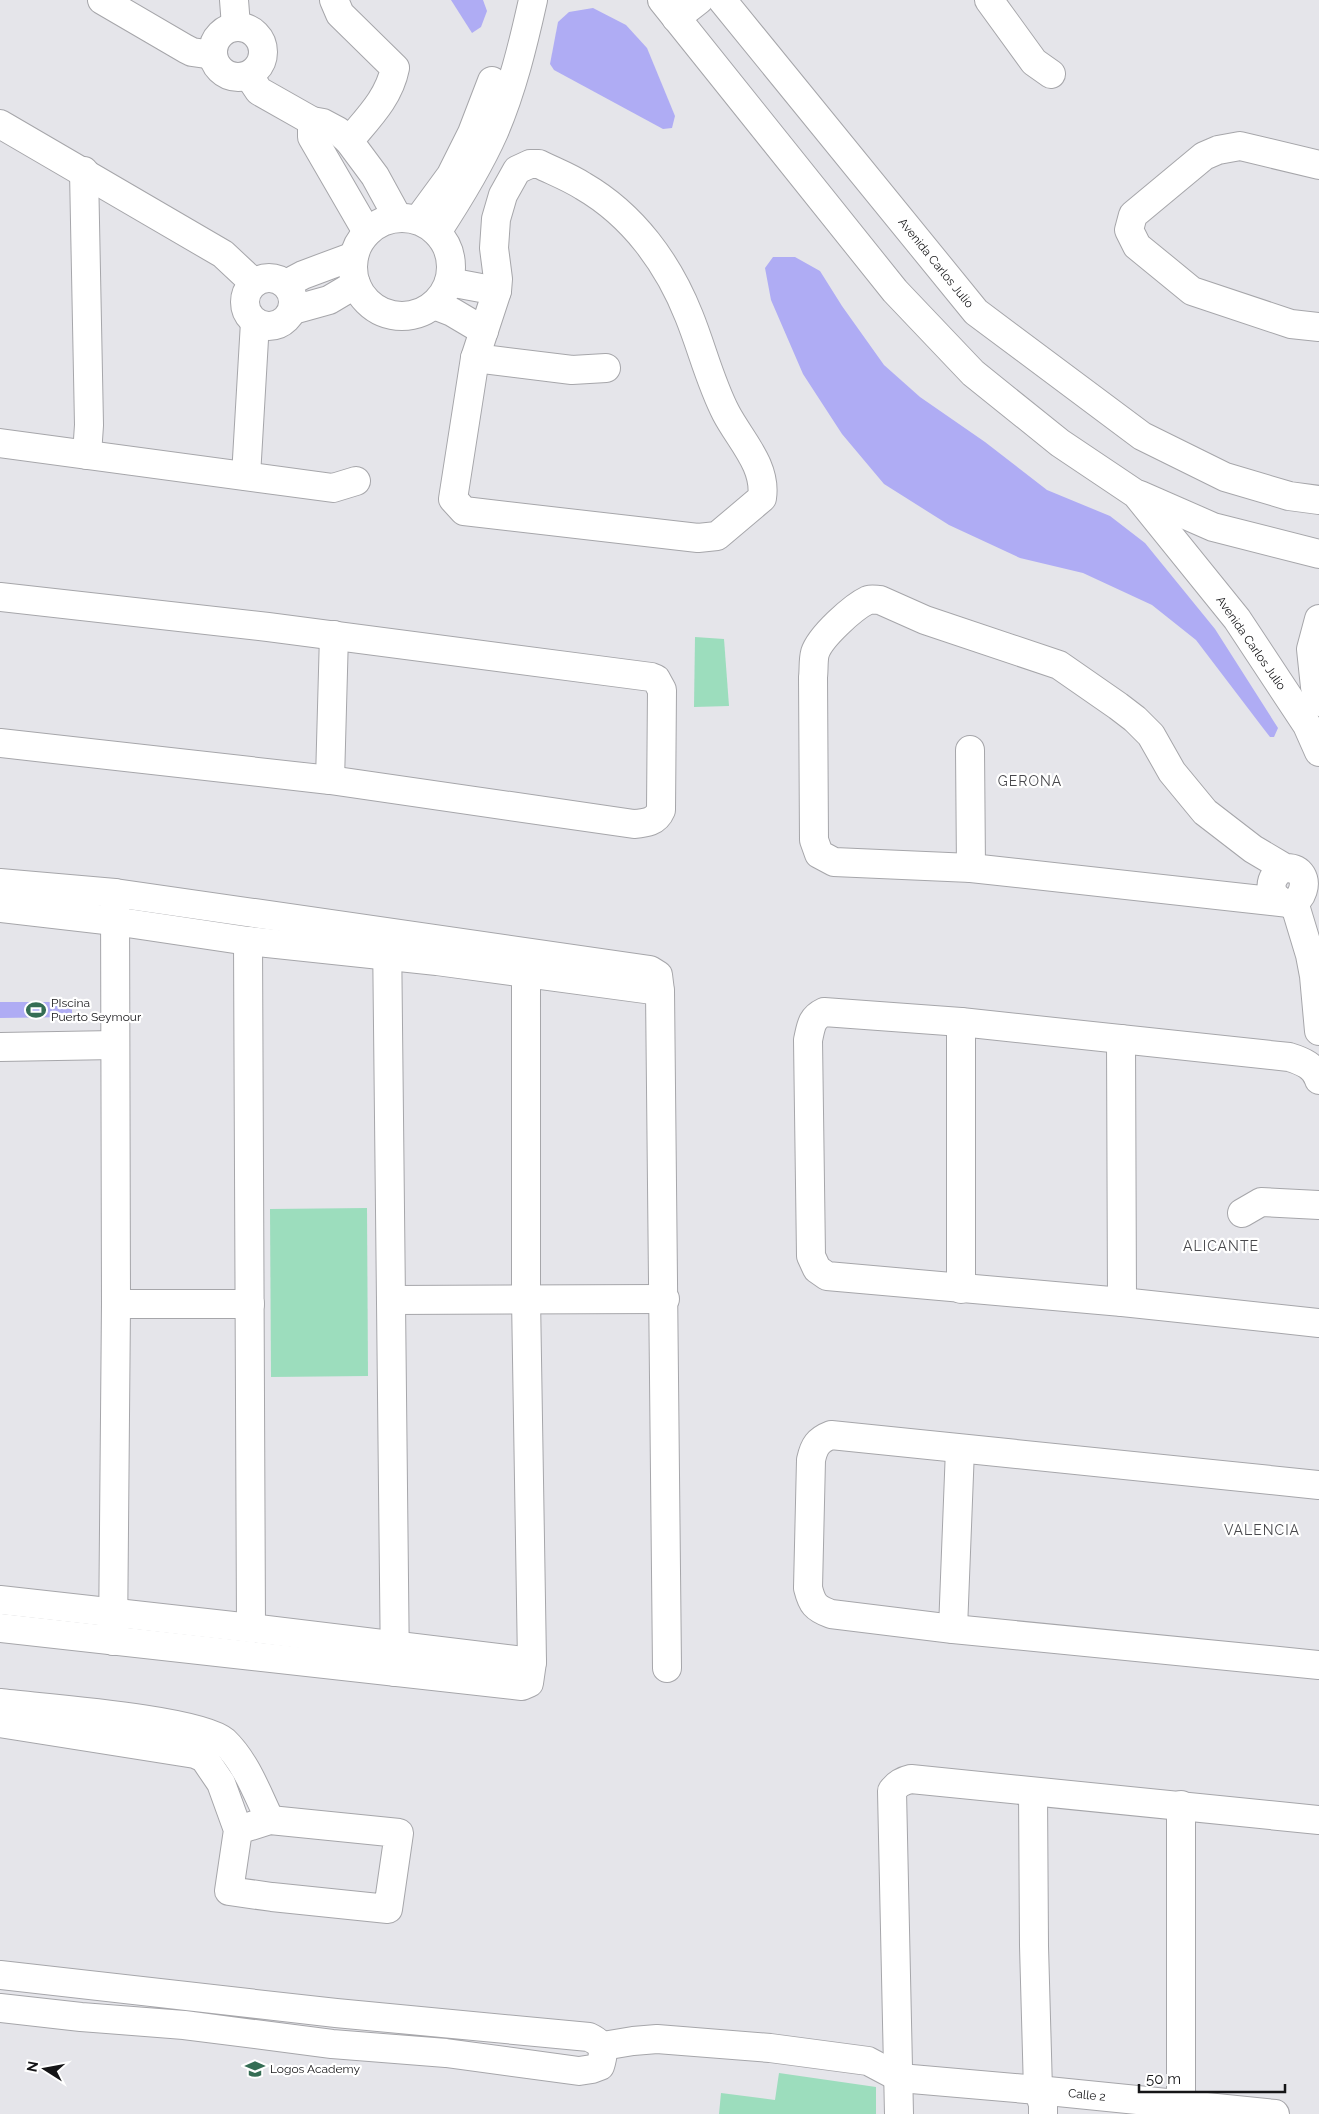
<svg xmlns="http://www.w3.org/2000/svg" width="1319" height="2114" font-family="Raleway,sans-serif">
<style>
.green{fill:#9cddbd}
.water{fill:#afacf4}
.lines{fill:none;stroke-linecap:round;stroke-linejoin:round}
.minor-casing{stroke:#a6a6aa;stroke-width:30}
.minor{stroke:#fff;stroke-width:28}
.labels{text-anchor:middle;stroke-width:4.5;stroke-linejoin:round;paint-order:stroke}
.street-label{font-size:12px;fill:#151517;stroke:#fff}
.poi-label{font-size:12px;fill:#151517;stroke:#fff;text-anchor:start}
.neighbourhood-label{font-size:14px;letter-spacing:1px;fill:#48484c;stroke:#fff}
</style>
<rect width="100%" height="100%" fill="#e5e5ea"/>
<g class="green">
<path d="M695 637 724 639 729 706 694 707Z"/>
<path d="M367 1208 368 1376 271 1377 270 1209Z"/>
<path d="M779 2073 876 2087V2114H719L721 2093 775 2100Z"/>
</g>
<g class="water">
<path d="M451 0H483L487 11 481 27 472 33Z"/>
<path d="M593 8 626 25 647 48 675 116 672 128 663 129 554 70 550 64 558 22 569 12Z"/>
<path d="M773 257H795L820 271 842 306 884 365 920 397 985 442 1047 490 1110 516 1145 543 1215 629 1278 728 1274 737H1270L1263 728 1196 640 1152 605 1083 573 1020 558 949 525 884 484 842 434 803 374 771 300 765 268Z"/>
<path d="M0 1002H72V1017L0 1018Z"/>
</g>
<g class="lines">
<defs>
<g id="minor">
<path d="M102 0 186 49 192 52 213 55"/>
<path d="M234 0 236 26"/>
<path d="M334 0 340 14 395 68C389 98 368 118 349 141"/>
<path d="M662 0 895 291 973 373 1060 443 1136 494 1237 619 1307 725 1319 752"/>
<path d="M722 0 976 312 1142 436 1225 477 1289 496 1319 500"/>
<path d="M989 0 1034 62 1051 74"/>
<path d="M676 18 699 0"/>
<circle cx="238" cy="52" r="25"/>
<path d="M249 76 259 91 312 121 323 123 338 131 349 141 375 176 398 218"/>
<path d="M312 121V137L367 232"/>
<path d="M0 124 223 254 254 283"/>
<path d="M530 164H539C553 171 569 177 583 186 633 215 668 263 689 316 702 348 710 382 726 413 740 440 767 466 762 498L717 536 698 538 464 511 453 499 475 358 497 291 498 279 494 248 496 219 503 195 517 170Z"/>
<path d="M1319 165 1240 146 1218 150 1204 156 1133 215 1129 230 1137 246 1192 291 1291 324 1319 327"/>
<path d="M84 171 89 425 87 455"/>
<circle cx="402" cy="267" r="49"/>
<path d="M418 220 451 175 472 133 492 81"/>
<path d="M437 232C458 200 478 168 494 132 512 90 523 45 533 0"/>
<circle cx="269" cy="302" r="24"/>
<path d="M449 282 497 291"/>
<path d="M286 284 303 275 354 256"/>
<path d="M434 305 452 312 484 331"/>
<path d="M293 310 329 300 356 284"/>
<path d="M475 358 572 370 606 368"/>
<path d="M0 443 333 488 356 481"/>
<path d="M246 476 255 322"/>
<path d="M1140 495 1213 527 1319 554"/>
<path d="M0 597 268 627 651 677 656 679 662 690 661 810C656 822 646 823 634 824L330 780 0 743"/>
<path d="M1319 619 1311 649 1315 687 1319 702"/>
<path d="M970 750 971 868"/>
<path d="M330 780 334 635"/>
<path d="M1285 868C1273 872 1266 888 1277 898 1301 919 1319 867 1285 868L1253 849 1205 812 1172 772 1151 735 1135 719 1118 706 1059 665 925 620 880 600C877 600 872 599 868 600 853 607 820 637 815 653 813 660 814 670 813 677L814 840 819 854 834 862 971 868 1289 903"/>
<path d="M0 883 115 893 650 970 658 975 660 991 667 1668"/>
<path d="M1294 902 1310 955 1314 976 1319 1031"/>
<path d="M0 908 114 921 248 941 437 961 660 991"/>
<path d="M387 933 395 1672"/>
<path d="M248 941 251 1628"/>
<path d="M1121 1039 1122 1302"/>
<path d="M0 1047 115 1045"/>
<path d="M1319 1080C1315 1066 1302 1061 1289 1057L961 1022 824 1012C811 1018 811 1027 808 1040L811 1256 817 1269 827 1276 1122 1302 1319 1323"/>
<path d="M1242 1213 1261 1202 1319 1205"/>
<path d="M961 1289V1022"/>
<path d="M391 1300 665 1299"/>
<path d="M116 1304H250"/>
<path d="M1319 1485 831 1435C818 1440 814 1446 811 1460L808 1588C812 1604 815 1608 831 1614L953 1629 1319 1665"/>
<path d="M0 1600 251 1628 532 1662"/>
<path d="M0 1628 522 1686 529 1683 532 1662 526 1298V972"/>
<path d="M953 1629 960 1449"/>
<path d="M113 1641 116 1304 115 893"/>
<path d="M0 1703C41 1708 199 1719 224 1741 246 1762 257 1793 270 1820"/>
<path d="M0 1723 195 1754 204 1758 221 1783 238 1830 229 1891 272 1897 388 1909 399 1833 270 1820 238 1830"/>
<path d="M1033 1792 1034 1946 1038 2090 1043 2104V2114"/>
<path d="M1181 1805V2105"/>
<path d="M0 1975 336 2013 589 2037C604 2044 605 2051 600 2066L592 2069 579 2071 446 2053 332 2044 184 2025 81 2017 0 2008"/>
<path d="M603 2046 633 2041 657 2039 770 2048 868 2061 900 2078 1038 2090 1275 2114"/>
<path d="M899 2114 892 1791C897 1784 902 1781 911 1779L1319 1820"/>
</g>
</defs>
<use href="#minor" class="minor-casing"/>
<use href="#minor" class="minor"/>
</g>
<defs>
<symbol id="stadium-bare" viewBox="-9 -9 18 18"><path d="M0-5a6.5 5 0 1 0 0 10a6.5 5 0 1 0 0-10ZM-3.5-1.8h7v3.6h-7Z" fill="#356d54" stroke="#fff" stroke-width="2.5" paint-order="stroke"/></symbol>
<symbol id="university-bare" viewBox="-9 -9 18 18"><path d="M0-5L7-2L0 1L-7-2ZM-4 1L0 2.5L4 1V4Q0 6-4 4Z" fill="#356d54" stroke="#fff" stroke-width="2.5" paint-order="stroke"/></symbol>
</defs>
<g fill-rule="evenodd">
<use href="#stadium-bare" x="22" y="996" width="28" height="28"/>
<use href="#university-bare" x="241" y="2055" width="28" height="28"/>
</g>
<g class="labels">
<g class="street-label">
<text transform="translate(936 263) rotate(51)" y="4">Avenida Carlos Julio</text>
<text transform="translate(1251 643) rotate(55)" y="4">Avenida Carlos Julio</text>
<text transform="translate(1087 2095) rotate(6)" y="4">Calle 2</text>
</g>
<g class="poi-label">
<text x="51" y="1007">PIscina<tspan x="51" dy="14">Puerto Seymour</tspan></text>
<text x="270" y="2073">Logos Academy</text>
</g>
<g class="neighbourhood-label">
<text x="1030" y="786">GERONA</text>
<text x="1221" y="1251">ALICANTE</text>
<text x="1262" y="1535">VALENCIA</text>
</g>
</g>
<g transform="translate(45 2069) rotate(281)" stroke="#ffffff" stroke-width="4" paint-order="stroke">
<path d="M0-4L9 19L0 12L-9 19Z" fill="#151517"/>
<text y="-8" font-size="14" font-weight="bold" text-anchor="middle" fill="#151517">N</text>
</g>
<path d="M1139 2084v8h146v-8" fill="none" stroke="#151517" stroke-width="2.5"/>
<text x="1146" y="2084" font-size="15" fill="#151517" stroke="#ffffff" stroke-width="4" paint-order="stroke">50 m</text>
</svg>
